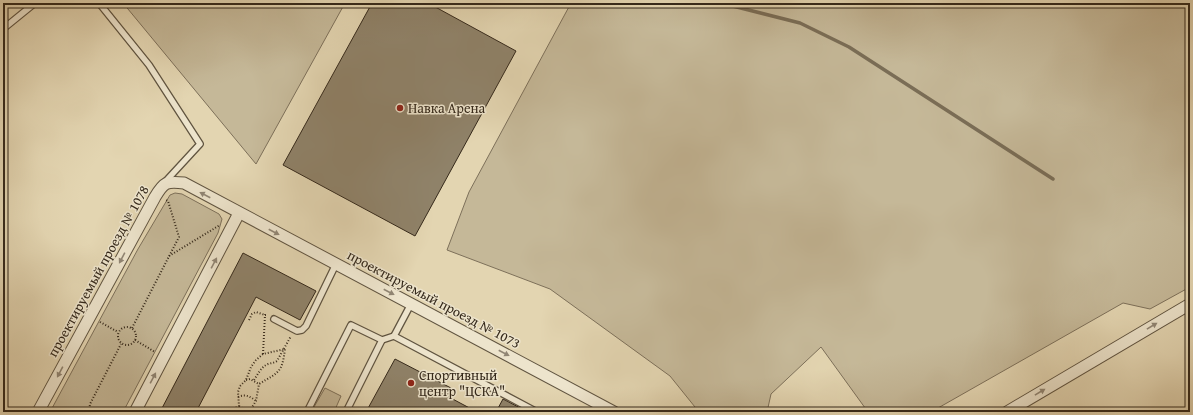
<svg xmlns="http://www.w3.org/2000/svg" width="1193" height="415" font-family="'Gentium Book Plus',serif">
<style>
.green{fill:#c5b898;stroke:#7d705a}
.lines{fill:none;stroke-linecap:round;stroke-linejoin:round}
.stream{stroke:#7a6d56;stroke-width:3.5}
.building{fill:#8f8269;stroke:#35291b}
.service-casing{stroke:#605440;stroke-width:8}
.minor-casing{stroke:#605440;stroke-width:13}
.path{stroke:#35291b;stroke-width:2;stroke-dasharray:1 2;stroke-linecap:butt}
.service{stroke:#ede4cc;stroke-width:5.5}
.minor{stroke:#ede4cc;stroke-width:11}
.oneway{fill:#918674}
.poi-dot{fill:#8f2418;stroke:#ede4cc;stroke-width:1.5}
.labels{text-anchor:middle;stroke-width:3;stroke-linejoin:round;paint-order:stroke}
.poi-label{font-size:14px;fill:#35291b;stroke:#ede4cc;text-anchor:start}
.street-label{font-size:14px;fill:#35291b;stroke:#ede4cc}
</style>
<rect width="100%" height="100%" fill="#e3d5b1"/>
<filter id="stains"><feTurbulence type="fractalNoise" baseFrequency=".005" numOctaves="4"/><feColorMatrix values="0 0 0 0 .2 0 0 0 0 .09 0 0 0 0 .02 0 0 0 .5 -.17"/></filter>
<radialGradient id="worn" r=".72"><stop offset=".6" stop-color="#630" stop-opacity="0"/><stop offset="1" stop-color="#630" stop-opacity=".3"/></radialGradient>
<g class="green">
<path d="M123 3H345L256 164Z"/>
<path d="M571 3H1190V287L1150 309 1123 303 931 412H868L821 347 771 394 767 412H699L670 376 550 289 447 250 469 192Z"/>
<path d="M175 193 182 194 219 214 222 219 218 233 123 412H50L138 249 170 195Z"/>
<path d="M325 388 341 396 334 412H315L314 407Z"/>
</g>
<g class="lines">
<path class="stream" d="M721 3 800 23 849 47 1053 179"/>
</g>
<g class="building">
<path d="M372 3H428L516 51 415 236 283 165Z"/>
<path d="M243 253 316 291 300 320 256 297 196 412H160Z"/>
<path d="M395 359 451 388 447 396 477 412H366Z"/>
<path d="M503 399 528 412H496Z"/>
</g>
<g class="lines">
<defs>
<g id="service">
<path d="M99 3 149 65 200 144 165 182"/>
<path d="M3 29 35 3"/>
<path d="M411 304 394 336 537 412"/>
<path d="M274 319 297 331 302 330 306 326 336 264"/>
<path d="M307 412 351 325 382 340"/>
<path d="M346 412 382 340 394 336"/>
</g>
<g id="minor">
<path d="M38 412 155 197C164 182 166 181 184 183L614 412"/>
<path d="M135 412 239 213"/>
<path d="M1007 412 1190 304"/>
</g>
</defs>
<use href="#service" class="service-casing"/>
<use href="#minor" class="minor-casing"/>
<g class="path">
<path d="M169 256 220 225"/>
<path d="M249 320 252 314 256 312 265 315"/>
<path d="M100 322 118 332"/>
<circle cx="127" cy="336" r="9"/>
<path d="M132 328 179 237 168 201 166 200"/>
<path d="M135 340 155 352"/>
<path d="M263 354 265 315H266"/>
<path d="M246 380 250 379 259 384"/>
<path d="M254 380C258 374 261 367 268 364 271 363 274 363 277 361L291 336"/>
<path d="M238 397C245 394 250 396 256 401"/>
<path d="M239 406 248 412"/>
<path d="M89 412 90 404 121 344"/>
<path d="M228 412 239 406 238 392 240 386 246 380 251 367 256 360 263 354 285 349C282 373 279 372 259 384L256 401 249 412"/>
</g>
<use href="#service" class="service"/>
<use href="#minor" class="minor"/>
</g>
<defs><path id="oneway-solid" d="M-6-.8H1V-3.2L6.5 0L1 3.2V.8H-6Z"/></defs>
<g class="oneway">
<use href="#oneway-solid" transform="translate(205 195) rotate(-152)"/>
<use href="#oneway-solid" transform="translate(274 232) rotate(28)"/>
<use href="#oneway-solid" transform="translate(122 258) rotate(118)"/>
<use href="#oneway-solid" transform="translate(214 263) rotate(-62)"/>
<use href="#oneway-solid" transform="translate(389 292) rotate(28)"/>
<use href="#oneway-solid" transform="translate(1152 326) rotate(-31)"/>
<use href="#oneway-solid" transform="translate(504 353) rotate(28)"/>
<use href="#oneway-solid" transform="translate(60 372) rotate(118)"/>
<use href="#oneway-solid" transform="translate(153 378) rotate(-62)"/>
<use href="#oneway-solid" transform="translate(1040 392) rotate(-31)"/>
</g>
<g class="poi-dot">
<circle cx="400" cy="108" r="4"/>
<circle cx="411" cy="383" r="4"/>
</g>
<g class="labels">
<g class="poi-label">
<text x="408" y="113">Навка Арена</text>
<text x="419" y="380">Спортивный<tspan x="419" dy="16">центр "ЦСКА"</tspan></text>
</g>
<g class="street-label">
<text transform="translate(98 271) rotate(-61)" y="5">проектируемый проезд № 1078</text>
<text transform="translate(434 299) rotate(28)" y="5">проектируемый проезд № 1073</text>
</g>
</g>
<rect width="1193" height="415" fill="none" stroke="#e3d5b1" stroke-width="16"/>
<rect x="4" y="4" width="1185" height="407" fill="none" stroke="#35291b" stroke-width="2"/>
<rect x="8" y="8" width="1177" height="399" fill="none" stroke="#35291b"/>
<rect width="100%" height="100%" filter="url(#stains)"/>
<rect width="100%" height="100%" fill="url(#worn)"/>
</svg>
